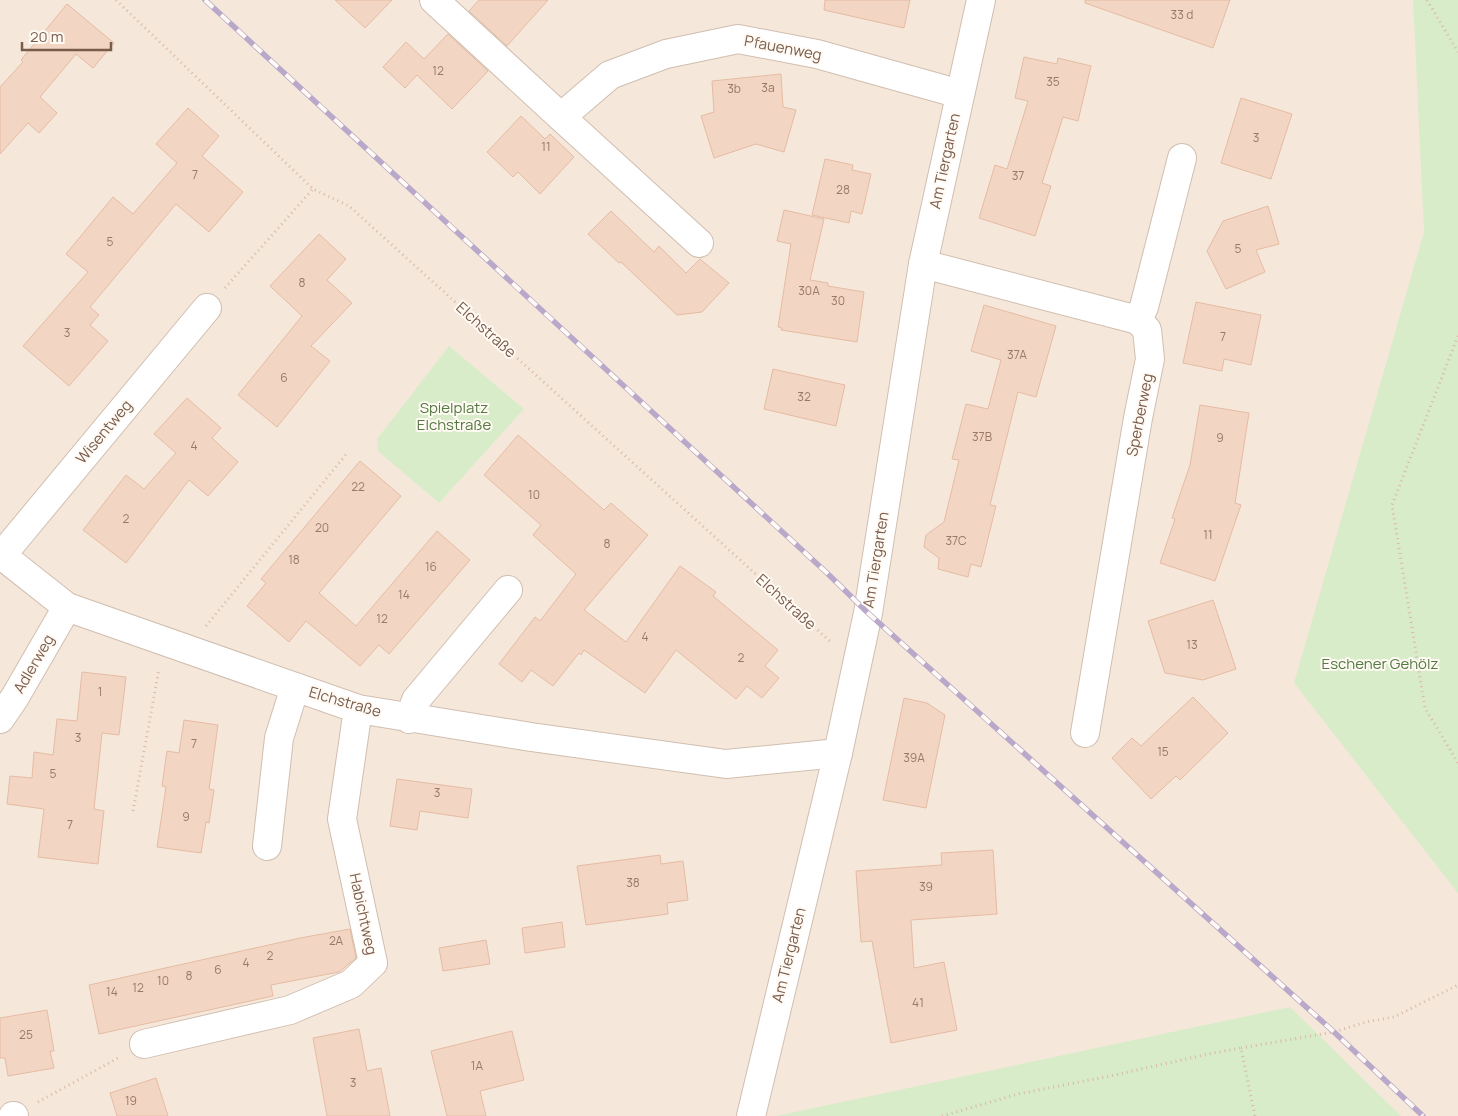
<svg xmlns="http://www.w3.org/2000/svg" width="1458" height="1116" font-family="Manrope,sans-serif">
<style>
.residential{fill:#f5e8da}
.green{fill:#d8ecc9}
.building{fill:#f3d5c3;stroke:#e6bba3}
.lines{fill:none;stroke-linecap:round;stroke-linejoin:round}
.minor-casing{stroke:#d1beb0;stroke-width:30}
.path{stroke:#d9b8a5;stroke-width:3;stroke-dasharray:1 4;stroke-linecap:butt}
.minor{stroke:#fff;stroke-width:28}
.rail-casing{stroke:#b9a8c9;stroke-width:5.5}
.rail{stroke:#fffaf3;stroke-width:4;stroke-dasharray:11;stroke-linecap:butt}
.labels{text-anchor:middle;stroke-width:4;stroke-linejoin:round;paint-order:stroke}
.number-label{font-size:12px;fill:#987a6a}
.street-label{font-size:15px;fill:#7a5c4d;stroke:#fffaf3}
.park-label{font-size:15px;fill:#537a41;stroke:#fffaf3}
</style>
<rect width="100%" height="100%" fill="#fdf6ec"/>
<rect class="residential" x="0" y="0" width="1458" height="1116"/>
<g class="green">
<path d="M1413 0H1458V893L1294 683 1424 232Z"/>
<path d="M449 346 524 409 439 503 378 451 377 439Z"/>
<path d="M1290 1007 1401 1116H776Z"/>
</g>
<g class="building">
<path d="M335 0H392L365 28Z"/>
<path d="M479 0H548L507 46 469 11Z"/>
<path d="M825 0H910L904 28 824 10Z"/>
<path d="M1085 0H1230L1213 48 1085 3Z"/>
<path d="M67 4 114 43 93 68 76 54 40 97 57 113 39 133 28 123 0 154V87L23 62 21 60Z"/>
<path d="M448 34 488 71 452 109 417 75 405 88 383 67 406 42 424 59Z"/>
<path d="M1024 57 1057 64 1058 58 1091 66 1078 121 1063 117 1042 183 1051 186 1035 236 979 218 995 165 1007 169 1028 101 1015 98Z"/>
<path d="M781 74 783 107 796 110 784 152 756 144 714 158 701 116 714 112 712 81Z"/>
<path d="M1241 98 1292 114 1271 179 1221 163Z"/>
<path d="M188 108 219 136 202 156 243 192 209 232 176 204 90 307 99 315 90 325 108 341 69 386 23 346 88 272 66 254 113 197 133 214 177 163 156 144Z"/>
<path d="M521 116 545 139 550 134 574 157 540 194 518 172 513 177 487 152Z"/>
<path d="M825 159 853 165 852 170 871 174 862 214 851 211 849 223 812 215Z"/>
<path d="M1268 206 1279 244 1256 250 1265 272 1226 289 1207 251 1223 221Z"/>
<path d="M784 210 824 219 810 280 828 283V286L864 292 857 342 781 330 782 328 778 327 791 244 777 241Z"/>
<path d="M611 211 654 252 659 246 686 273 700 259 729 283 702 312 677 315 621 262 619 263 588 234Z"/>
<path d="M319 234 346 259 327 280 352 303 311 346 330 361 277 427 238 395 302 316 270 286Z"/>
<path d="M1196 302 1261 315 1251 365 1224 359 1222 371 1183 363Z"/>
<path d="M984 305 1056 326 1036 397 1018 392 990 505 996 506 981 567 971 564 968 577 938 569 939 558 924 547 926 535 944 522 959 460 952 459 966 404 988 409 1001 360 971 351Z"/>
<path d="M773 369 845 385 836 426 764 409Z"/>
<path d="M187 398 221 428 212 438 238 462 208 496 189 480 126 563 83 530 126 475 144 489 176 453 154 434Z"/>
<path d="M1200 405 1249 413 1235 503 1241 505 1215 581 1160 563 1175 519 1172 518 1190 465Z"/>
<path d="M518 435 604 510 611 503 648 535 584 610 626 642 680 566 716 592 713 596 778 650 765 666 779 678 762 698 747 686 736 699 676 650 645 693 584 650 581 655 579 653 553 686 531 670 522 682 499 664 535 617 540 621 576 574 533 535 541 525 484 475Z"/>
<path d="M360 461 401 496 319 593 356 626 437 531 470 560 389 654 379 645 360 666 306 621 289 642 247 606 266 583 261 579Z"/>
<path d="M1213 600 1236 669 1203 680 1165 673 1148 621Z"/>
<path d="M82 672 126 677 119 735 102 733 94 809 104 811 98 864 38 857 44 809 7 804 10 776 32 778 34 752 53 755 57 719 77 721Z"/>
<path d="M1193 697 1228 733 1180 780 1176 776 1151 799 1112 758 1132 738 1141 746Z"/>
<path d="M904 698 927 703 945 715 926 808 883 800Z"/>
<path d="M184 720 218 725 209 789 214 790 209 823 206 822 201 853 157 847 166 787 162 786 167 751 179 753Z"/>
<path d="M397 779 472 789 468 818 420 811 417 830 390 826Z"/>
<path d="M993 850 997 914 911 920 914 968 944 962 957 1030 891 1043 872 941 861 942 856 871 942 865 941 853Z"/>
<path d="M660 855 661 864 683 861 688 900 667 903 668 914 586 925 577 866Z"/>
<path d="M562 922 565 947 525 953 522 928Z"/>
<path d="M350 929 356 958 339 972 271 985 273 996 99 1034 89 985 300 938Z"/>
<path d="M486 940 490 964 443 971 439 948Z"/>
<path d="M47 1010 54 1051H50L54 1068 8 1076 5 1058H0V1018Z"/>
<path d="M359 1029 367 1071 381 1068 390 1116H327L313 1038Z"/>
<path d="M512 1031 524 1080 480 1091 486 1116H447L431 1051Z"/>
<path d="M156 1078 168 1116H117L110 1093Z"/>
</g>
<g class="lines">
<defs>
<g id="minor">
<path d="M434 0 561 117 610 75 666 54 738 39 817 54 960 94"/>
<path d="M561 117 699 243"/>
<path d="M923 264 1138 320 1147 330 1150 359 1138 418 1085 733"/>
<path d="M1138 320 1144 307 1182 158"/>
<path d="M0 554 67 607 358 709 531 737 726 764 838 753"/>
<path d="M2 555 207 308"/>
<path d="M0 719 15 697 67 607"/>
<path d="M409 719 416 700 508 590"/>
<path d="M267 846 279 738 295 687"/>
<path d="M144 1044 290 1010 351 984 373 963 342 819 358 709"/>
<path d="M13 1116H14"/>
<path d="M751 1116 838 753 868 613 923 264 981 0"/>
</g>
</defs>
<use href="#minor" class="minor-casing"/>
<g class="path">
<path d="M116 0 313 189 349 206 832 643"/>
<path d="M1427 0 1458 52"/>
<path d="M225 288 313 189"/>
<path d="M1458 336 1392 505 1425 708 1458 763"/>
<path d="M206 626 348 452"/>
<path d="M133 811 159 669"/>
<path d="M1241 1048 1334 1032 1366 1022 1394 1017 1458 985"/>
<path d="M38 1102 118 1058"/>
<path d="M942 1116 1018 1094 1115 1075 1208 1054 1241 1048 1255 1116"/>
</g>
<use href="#minor" class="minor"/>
<defs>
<path id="rail" d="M205 0 827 573 868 613 1334 1032 1423 1116"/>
</defs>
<use href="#rail" class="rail-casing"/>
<use href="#rail" class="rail"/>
</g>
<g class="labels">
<g class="number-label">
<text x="1182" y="19">33 d</text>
<text x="438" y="75">12</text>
<text x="1053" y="86">35</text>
<text x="768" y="92">3a</text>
<text x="734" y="93">3b</text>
<text x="1256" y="142">3</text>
<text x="546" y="151">11</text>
<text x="195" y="179">7</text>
<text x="1018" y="180">37</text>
<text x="843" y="194">28</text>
<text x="110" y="246">5</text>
<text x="1238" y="253">5</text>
<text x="302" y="287">8</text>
<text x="809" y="295">30A</text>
<text x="838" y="305">30</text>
<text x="67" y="337">3</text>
<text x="1223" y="341">7</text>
<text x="1017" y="359">37A</text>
<text x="284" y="382">6</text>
<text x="804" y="401">32</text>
<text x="982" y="441">37B</text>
<text x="1220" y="442">9</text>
<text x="194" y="450">4</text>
<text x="358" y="491">22</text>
<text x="534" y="499">10</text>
<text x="126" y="523">2</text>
<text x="322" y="532">20</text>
<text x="1208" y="539">11</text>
<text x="956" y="545">37C</text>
<text x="607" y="548">8</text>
<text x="294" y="564">18</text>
<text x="431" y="571">16</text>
<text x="404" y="599">14</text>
<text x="382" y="623">12</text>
<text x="645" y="641">4</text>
<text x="1192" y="649">13</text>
<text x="741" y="662">2</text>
<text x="100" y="696">1</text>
<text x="78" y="742">3</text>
<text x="194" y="748">7</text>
<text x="1163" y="756">15</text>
<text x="914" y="762">39A</text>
<text x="53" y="778">5</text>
<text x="437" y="797">3</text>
<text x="186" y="821">9</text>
<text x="70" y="829">7</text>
<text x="633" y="887">38</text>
<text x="926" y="891">39</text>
<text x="336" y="945">2A</text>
<text x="270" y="960">2</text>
<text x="246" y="967">4</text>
<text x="218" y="974">6</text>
<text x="189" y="980">8</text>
<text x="163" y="985">10</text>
<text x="138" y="992">12</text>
<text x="112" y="996">14</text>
<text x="918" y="1007">41</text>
<text x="26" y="1039">25</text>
<text x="477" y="1070">1A</text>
<text x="353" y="1087">3</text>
<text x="131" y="1105">19</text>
</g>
<g class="street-label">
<text transform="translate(783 48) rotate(11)" y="5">Pfauenweg</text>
<text transform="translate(945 161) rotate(-78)" y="5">Am Tiergarten</text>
<text transform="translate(486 330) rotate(42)" y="5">Elchstraße</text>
<text transform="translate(1140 415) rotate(-79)" y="5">Sperberweg</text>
<text transform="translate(104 432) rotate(-50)" y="5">Wisentweg</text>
<text transform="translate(876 560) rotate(-81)" y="5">Am Tiergarten</text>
<text transform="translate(786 602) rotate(42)" y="5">Elchstraße</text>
<text transform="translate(34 664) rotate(-60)" y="5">Adlerweg</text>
<text transform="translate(345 702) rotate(16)" y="5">Elchstraße</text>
<text transform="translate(363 914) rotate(78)" y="5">Habichtweg</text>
<text transform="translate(789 955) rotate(-76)" y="5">Am Tiergarten</text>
</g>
<g class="park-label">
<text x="454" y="413">Spielplatz<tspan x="454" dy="17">Elchstraße</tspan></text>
<text x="1380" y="669">Eschener Gehölz</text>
</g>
</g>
<path d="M22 42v8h89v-8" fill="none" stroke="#7a5c4d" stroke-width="2.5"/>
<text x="30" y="42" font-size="15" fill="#7a5c4d" stroke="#fffaf3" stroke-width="4" paint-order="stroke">20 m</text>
</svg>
